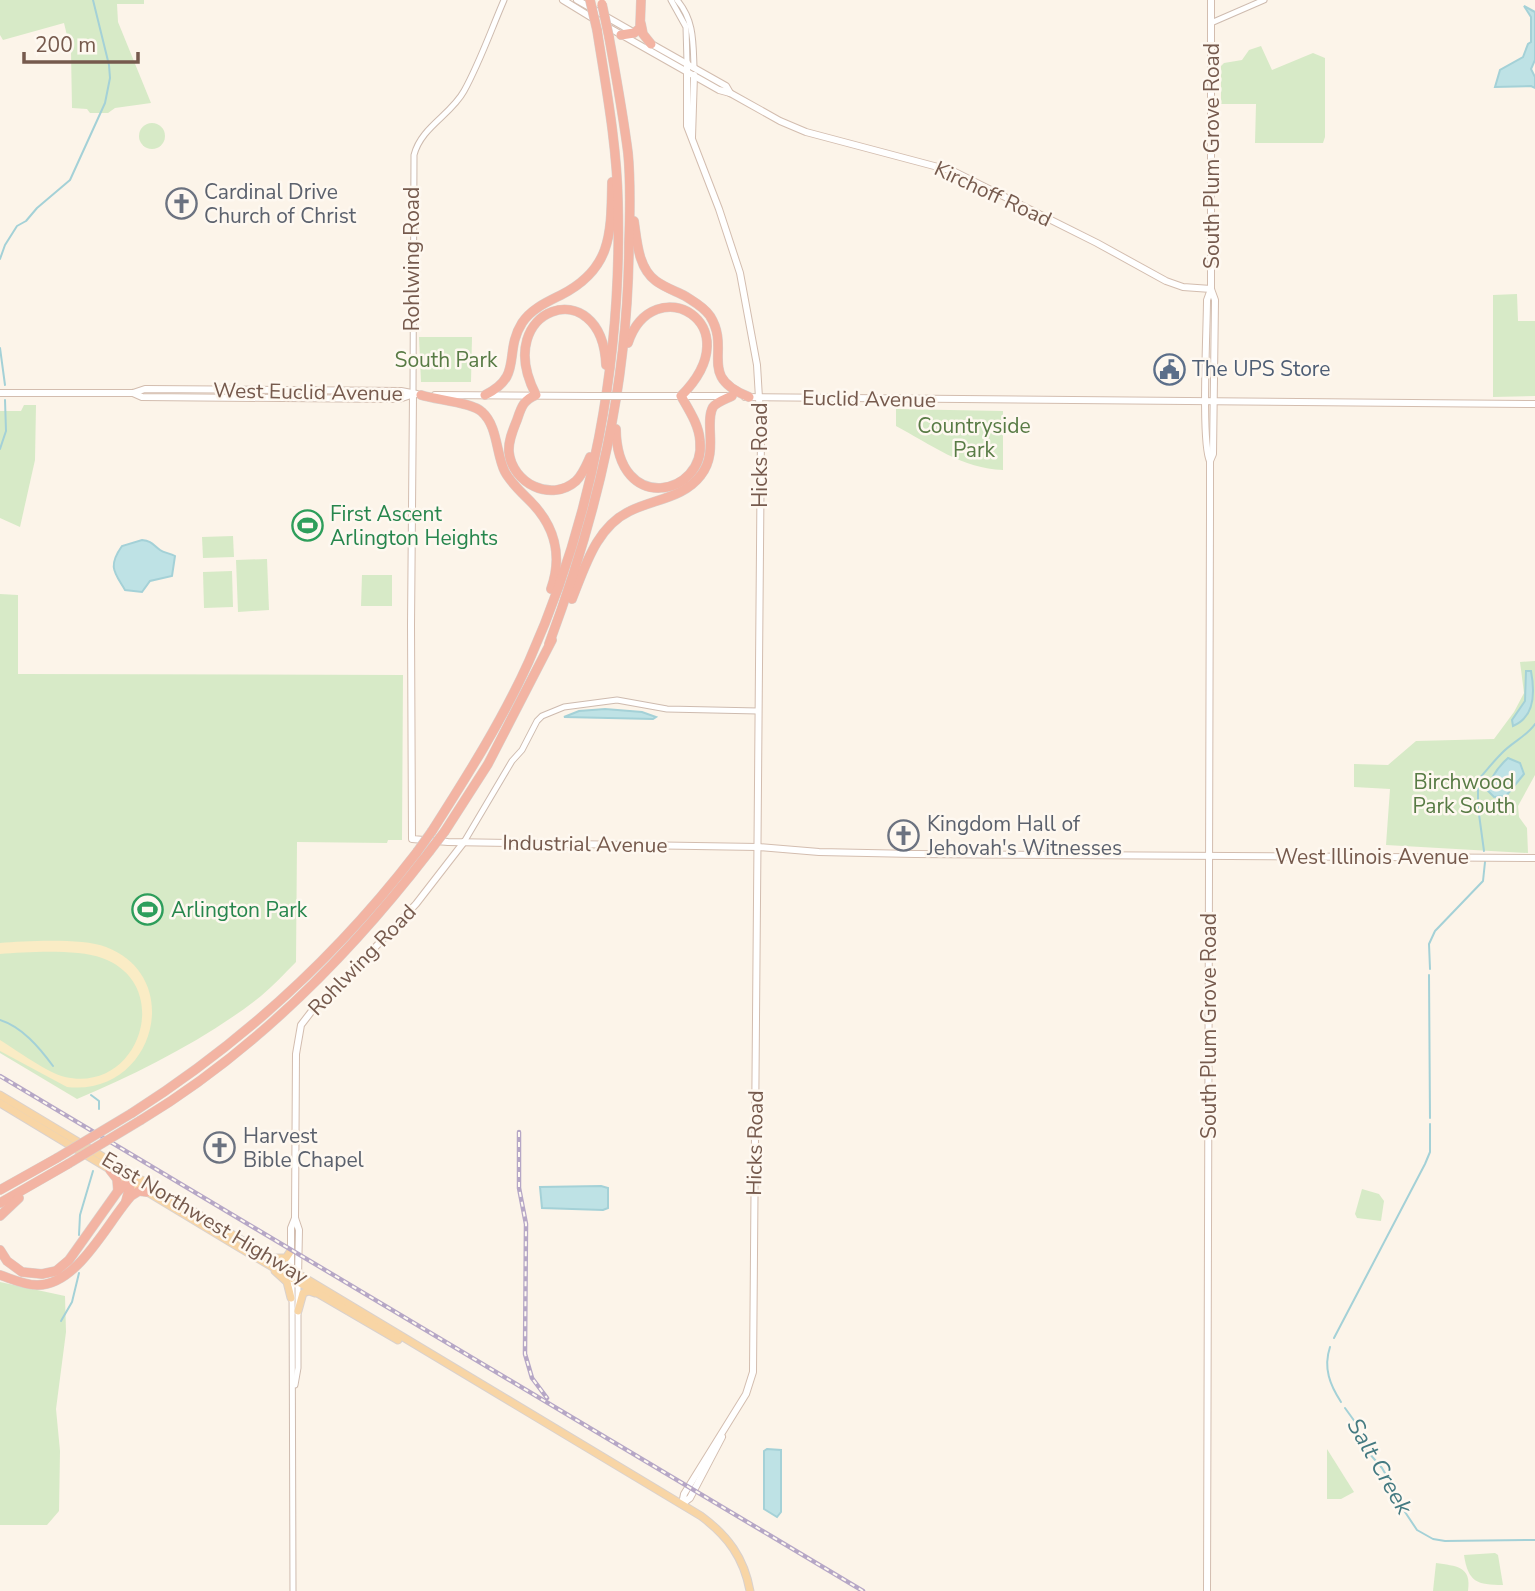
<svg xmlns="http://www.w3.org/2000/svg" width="1535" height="1591" font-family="'Nunito Sans',sans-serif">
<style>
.green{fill:#d7eac7}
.sand{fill:#faecc5}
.water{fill:#bee2e5;stroke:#a4d1d7;stroke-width:2}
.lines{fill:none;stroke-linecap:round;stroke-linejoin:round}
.stream{stroke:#a4d1d7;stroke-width:2}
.tertiary-casing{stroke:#cebbaf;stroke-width:7}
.secondary-casing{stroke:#d3bdaf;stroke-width:8}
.primary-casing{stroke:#d9d1cd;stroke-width:9}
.motorway-casing{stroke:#d9d1cd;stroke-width:10}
.tertiary{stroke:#fff;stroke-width:5}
.secondary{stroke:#fff;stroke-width:6}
.primary{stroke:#f8d5a5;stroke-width:7}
.motorway{stroke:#f3b4a3;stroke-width:9}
.rail-casing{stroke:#b6a7c6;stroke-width:4.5}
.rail{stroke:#fef8f0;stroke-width:2;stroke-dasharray:5;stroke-linecap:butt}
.secondary-bridge-casing{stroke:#d3bdaf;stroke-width:8;stroke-linecap:butt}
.motorway-bridge-casing{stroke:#d9d1cd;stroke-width:10;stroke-linecap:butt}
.secondary-bridge{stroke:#fff;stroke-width:6}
.motorway-bridge{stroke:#f3b4a3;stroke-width:9}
.labels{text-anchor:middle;stroke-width:5;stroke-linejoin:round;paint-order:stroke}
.street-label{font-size:21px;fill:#765a4d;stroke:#fef8f0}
.worship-label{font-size:21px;fill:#5b616d;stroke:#fef8f0;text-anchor:start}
.park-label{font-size:21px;fill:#587b45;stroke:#fef8f0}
.service-label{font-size:21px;fill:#4e5e75;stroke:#fef8f0;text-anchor:start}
.leisure-label{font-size:21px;fill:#27864d;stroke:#fef8f0;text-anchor:start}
.water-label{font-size:23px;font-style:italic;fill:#447a81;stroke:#fef8f0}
</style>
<rect width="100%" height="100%" fill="#fcf4e9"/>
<g class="green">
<path d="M0 0H144V4H117L118 22 151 103 115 108 108 113H90L87 109 72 108 71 52 64 23 3 40 0 35Z"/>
<path d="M1261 46 1272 70 1313 53 1325 58V137L1323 143H1255L1256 104H1221V66L1224 63 1242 60 1249 50Z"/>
<circle cx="152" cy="136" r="13"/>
<path d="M1517 294 1518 321H1535V396L1493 397V295Z"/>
<path d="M419 337H472L471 382H421Z"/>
<path d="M24 405H36L35 460 20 527 0 518V411H21Z"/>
<path d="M896 409 1003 411V470C963 469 930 444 896 426Z"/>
<path d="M233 536 234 557 203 558 202 537Z"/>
<path d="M267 559 269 610 238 612 236 560Z"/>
<path d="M232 571 233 607 204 608 203 572Z"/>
<path d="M362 575H392V606H361Z"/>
<path d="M0 594 18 595V674L403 675 402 840H388L387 843 297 842 296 962C285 973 273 986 261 996 208 1038 139 1073 77 1099L0 1053Z"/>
<path d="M1535 661V775L1518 806 1519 817 1527 828 1528 853 1386 845 1390 789 1354 787V764L1388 765 1416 741 1494 739 1514 712 1524 693 1520 662Z"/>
<path d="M1362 1189 1379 1194 1384 1201 1381 1221 1357 1218 1355 1214Z"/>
<path d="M0 1282 65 1296 66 1332 56 1409 60 1451 59 1511 47 1525H0Z"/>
<path d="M1327 1449 1354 1492 1341 1499H1327Z"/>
<path d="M1495 1553 1498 1555 1503 1585C1477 1585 1468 1582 1464 1555Z"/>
<path d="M1436 1563C1456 1566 1472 1566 1468 1591H1433Z"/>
</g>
<path class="sand" d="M0 943C27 941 82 938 106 947 187 978 153 1097 67 1087L0 1051V1040C16 1050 48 1073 65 1077 140 1094 175 984 102 958 77 949 27 952 0 954Z"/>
<g class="water">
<path d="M1524 6 1535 12V60L1531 69 1535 77V88L1531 86 1495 87 1500 70 1523 57 1528 44 1531 42V17Z"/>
<path d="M142 540C152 541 153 545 160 550 164 553 170 553 175 556L172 576 150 581 142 592 125 590C115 573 107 567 122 546Z"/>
<path d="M1526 671H1531C1535 692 1535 717 1513 726L1512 720 1525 701Z"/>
<path d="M605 709 642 712 656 717 653 719 564 717 579 711Z"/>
<path d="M1508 758 1520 763 1524 774 1506 796 1494 797 1488 791C1490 777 1498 767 1508 758Z"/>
<path d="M601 1186 608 1188V1208L603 1210 542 1208 540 1187Z"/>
<path d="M767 1449 781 1450V1512L777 1517 764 1509V1451Z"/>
</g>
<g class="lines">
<g class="stream">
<path d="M0 259 5 245 17 226 26 221 37 208 70 180 105 103 110 78 109 65 93 0"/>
<path d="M0 348 5 385"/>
<path d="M0 449 6 431 5 400"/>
<path d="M1484 851 1478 807V780C1486 771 1493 762 1501 754 1512 742 1526 737 1535 724"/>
<path d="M1430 969 1429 944 1435 931 1483 881 1485 862"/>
<path d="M1429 975 1430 1118"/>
<path d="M0 1020C22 1027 39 1047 53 1066"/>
<path d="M91 1095 99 1101V1109"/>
<path d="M79 1235 80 1215 93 1171"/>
<path d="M61 1321 72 1302 79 1273"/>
<path d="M1334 1338 1425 1164 1430 1152V1124"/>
<path d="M1330 1347C1323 1368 1330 1385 1341 1402"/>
<path d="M1345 1408 1358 1426 1362 1445 1382 1468 1400 1499 1403 1509 1417 1530 1433 1539 1445 1541 1535 1540"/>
</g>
<defs>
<g id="tertiary">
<path d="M671 0 686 27 687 63"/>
<path d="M677 0C694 20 693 41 694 67"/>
<path d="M1211 23 1264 0"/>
<path d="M413 394 414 155C421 127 451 115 464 91 480 62 491 30 504 0"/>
<path d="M464 842 512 761 522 750 537 721 542 716 564 707 617 700 667 709 758 711"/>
<path d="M292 1276 293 1591"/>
<path d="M295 1385 298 1368V1280"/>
</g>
<g id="secondary">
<path d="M563 0 594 19"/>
<path d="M577 0 633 32"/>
<path d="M606 26 719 90 730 93 780 121 806 132 953 171 1097 243 1166 281 1183 287 1211 289"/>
<path d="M648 42 726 86 730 93"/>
<path d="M692 137 694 75"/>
<path d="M0 393H133L145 389 401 391 417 394"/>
<path d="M133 393 142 397 399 399 411 395"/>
<path d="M413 394 411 625 412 839 448 842 758 847 819 852 915 854 1535 858"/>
<path d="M435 395 591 396"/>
<path d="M635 396H727"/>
<path d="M745 397 1535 404"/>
<path d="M1210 461 1213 454 1215 300 1211 289V0"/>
<path d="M291 1271V1228L295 1218"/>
<path d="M298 1278 299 1230 295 1218 296 1054 301 1025 311 1012 348 976 416 904 464 842"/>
<path d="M682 1504 684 1494 746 1394 753 1372 761 431 757 365 740 273 719 209 687 126V63"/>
<path d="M682 1504 690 1498 722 1437"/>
<path d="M1207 1591 1210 515V461C1201 443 1207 328 1207 300L1211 289"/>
</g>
<g id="primary">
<path d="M0 1095 701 1516C728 1536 744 1558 750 1591"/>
<path d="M0 1103 240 1248 398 1340"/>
<path d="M273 1258H286L290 1252"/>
<path d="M275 1271 287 1282 291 1298"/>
<path d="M298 1311 303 1293 309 1291 315 1293"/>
</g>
<g id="motorway">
<path d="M641 24 643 34 651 44"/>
<path d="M621 35 634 33 640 28 641 0"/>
<path d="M634 221C637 241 638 268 656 281 664 287 675 291 685 296 694 302 703 306 710 316 732 351 696 376 749 397"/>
<path d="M421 395C436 400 472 402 482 412 498 426 496 455 505 472 511 483 521 492 530 501 554 525 563 555 551 589"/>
<path d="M485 395C524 376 503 353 522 323 531 309 547 302 561 295 612 269 611 234 612 182"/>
<path d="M616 429C617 516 706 495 700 441 699 425 689 410 681 396 754 323 653 268 628 343"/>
<path d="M590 457C586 466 583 474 576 481 551 503 512 483 509 452 508 441 513 430 517 420 521 408 523 400 536 395 490 307 602 271 606 365"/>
<path d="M572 599C585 567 596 527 630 511 654 499 684 498 701 475 719 452 704 423 713 407 717 402 726 399 732 396"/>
<path d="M549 644C598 512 628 386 629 244 630 214 631 183 628 153 623 114 616 76 609 37"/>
<path d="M432 831C467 776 502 721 529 661 593 518 622 359 618 203 617 145 606 87 597 30"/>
<path d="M445 831 488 764 552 640"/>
<path d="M132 1113C242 1043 337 956 417 852"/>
<path d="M141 1120C255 1051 348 957 429 852"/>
<path d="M110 1170 117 1179 118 1191"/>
<path d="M124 1170 130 1186 126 1201"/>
<path d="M0 1190 57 1158"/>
<path d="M0 1203 68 1164"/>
<path d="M0 1216 19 1198"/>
<path d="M0 1250 7 1261 22 1272 42 1274 56 1271 69 1260 118 1191 134 1176"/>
<path d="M0 1275C12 1279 24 1285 37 1285 77 1286 107 1223 131 1196L139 1191 147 1192"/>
</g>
</defs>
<use href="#tertiary" class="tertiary-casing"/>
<use href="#secondary" class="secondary-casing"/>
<use href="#primary" class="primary-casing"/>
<use href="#motorway" class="motorway-casing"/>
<use href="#tertiary" class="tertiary"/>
<use href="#secondary" class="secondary"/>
<use href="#primary" class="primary"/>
<use href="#motorway" class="motorway"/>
<defs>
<g id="rail">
<path d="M0 1076 863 1591"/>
<path d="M519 1132V1188L526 1224 525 1354 532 1378 547 1398"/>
</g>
</defs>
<use href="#rail" class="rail-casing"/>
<use href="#rail" class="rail"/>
<defs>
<path id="secondary-bridge" d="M591 396H635"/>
<g id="motorway-bridge">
<path d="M590 0 597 30"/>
<path d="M602 4 609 37"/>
<path d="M417 852 432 831"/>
<path d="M429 852 445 831"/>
<path d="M57 1158 132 1113"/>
<path d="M68 1164 141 1120"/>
</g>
</defs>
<use href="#secondary-bridge" class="secondary-bridge-casing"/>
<use href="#motorway-bridge" class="motorway-bridge-casing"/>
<use href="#secondary-bridge" class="secondary-bridge"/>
<use href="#motorway-bridge" class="motorway-bridge"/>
</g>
<defs>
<symbol id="church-ring" viewBox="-11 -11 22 22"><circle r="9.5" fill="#fef8f0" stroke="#6b7280" stroke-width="1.5"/><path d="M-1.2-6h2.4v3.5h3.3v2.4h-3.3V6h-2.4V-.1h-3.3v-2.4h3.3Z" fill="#6b7280"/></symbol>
<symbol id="civic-ring" viewBox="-11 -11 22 22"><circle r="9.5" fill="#fef8f0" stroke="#5c6f8a" stroke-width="1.5"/><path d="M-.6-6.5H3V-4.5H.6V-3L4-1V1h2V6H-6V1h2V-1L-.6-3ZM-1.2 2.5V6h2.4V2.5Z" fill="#5c6f8a"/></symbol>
<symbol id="stadium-ring" viewBox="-11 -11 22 22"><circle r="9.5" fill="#fef8f0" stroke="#2e9e5b" stroke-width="1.5"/><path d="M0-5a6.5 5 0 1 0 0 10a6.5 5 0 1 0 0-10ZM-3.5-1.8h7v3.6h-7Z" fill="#2e9e5b"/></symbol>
</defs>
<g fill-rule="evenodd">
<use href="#church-ring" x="164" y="186" width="35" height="35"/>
<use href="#civic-ring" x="1152" y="352" width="35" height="35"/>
<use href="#stadium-ring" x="290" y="508" width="35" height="35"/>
<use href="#church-ring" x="886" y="818" width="35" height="35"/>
<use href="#stadium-ring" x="130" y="892" width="35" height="35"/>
<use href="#church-ring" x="202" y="1130" width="35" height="35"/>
</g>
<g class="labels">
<g class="street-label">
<text transform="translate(1212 156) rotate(-90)" y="7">South Plum Grove Road</text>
<text transform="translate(993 194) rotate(25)" y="7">Kirchoff Road</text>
<text transform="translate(412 259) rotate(-90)" y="7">Rohlwing Road</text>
<text transform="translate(308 392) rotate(1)" y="7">West Euclid Avenue</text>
<text transform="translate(869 399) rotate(1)" y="7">Euclid Avenue</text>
<text transform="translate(760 455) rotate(-90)" y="7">Hicks Road</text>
<text transform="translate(585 844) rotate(1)" y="7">Industrial Avenue</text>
<text x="1372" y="864">West Illinois Avenue</text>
<text transform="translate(362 960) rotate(-46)" y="7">Rohlwing Road</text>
<text transform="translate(1209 1026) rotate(-90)" y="7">South Plum Grove Road</text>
<text transform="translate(755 1143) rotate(-89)" y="7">Hicks Road</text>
<text transform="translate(205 1218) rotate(31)" y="7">East Northwest Highway</text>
</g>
<g class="worship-label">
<text x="204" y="199">Cardinal Drive<tspan x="204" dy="24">Church of Christ</tspan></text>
<text x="927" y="831">Kingdom Hall of<tspan x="927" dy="24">Jehovah's Witnesses</tspan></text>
<text x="243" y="1143">Harvest<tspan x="243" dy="24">Bible Chapel</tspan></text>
</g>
<g class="park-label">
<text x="446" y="367">South Park</text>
<text x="974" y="433">Countryside<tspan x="974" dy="24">Park</tspan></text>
<text x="1464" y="789">Birchwood<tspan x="1464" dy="24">Park South</tspan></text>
</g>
<g class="service-label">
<text x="1192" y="376">The UPS Store</text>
</g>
<g class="leisure-label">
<text x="330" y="521">First Ascent<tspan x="330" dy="24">Arlington Heights</tspan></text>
<text x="171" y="917">Arlington Park</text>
</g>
<g class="water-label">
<text transform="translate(1380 1466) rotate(60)" y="8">Salt Creek</text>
</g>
</g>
<path d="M24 52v10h114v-10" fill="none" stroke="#765a4d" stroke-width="3.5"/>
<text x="35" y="52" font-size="21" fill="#765a4d" stroke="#fef8f0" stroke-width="5" paint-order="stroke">200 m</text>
</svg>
